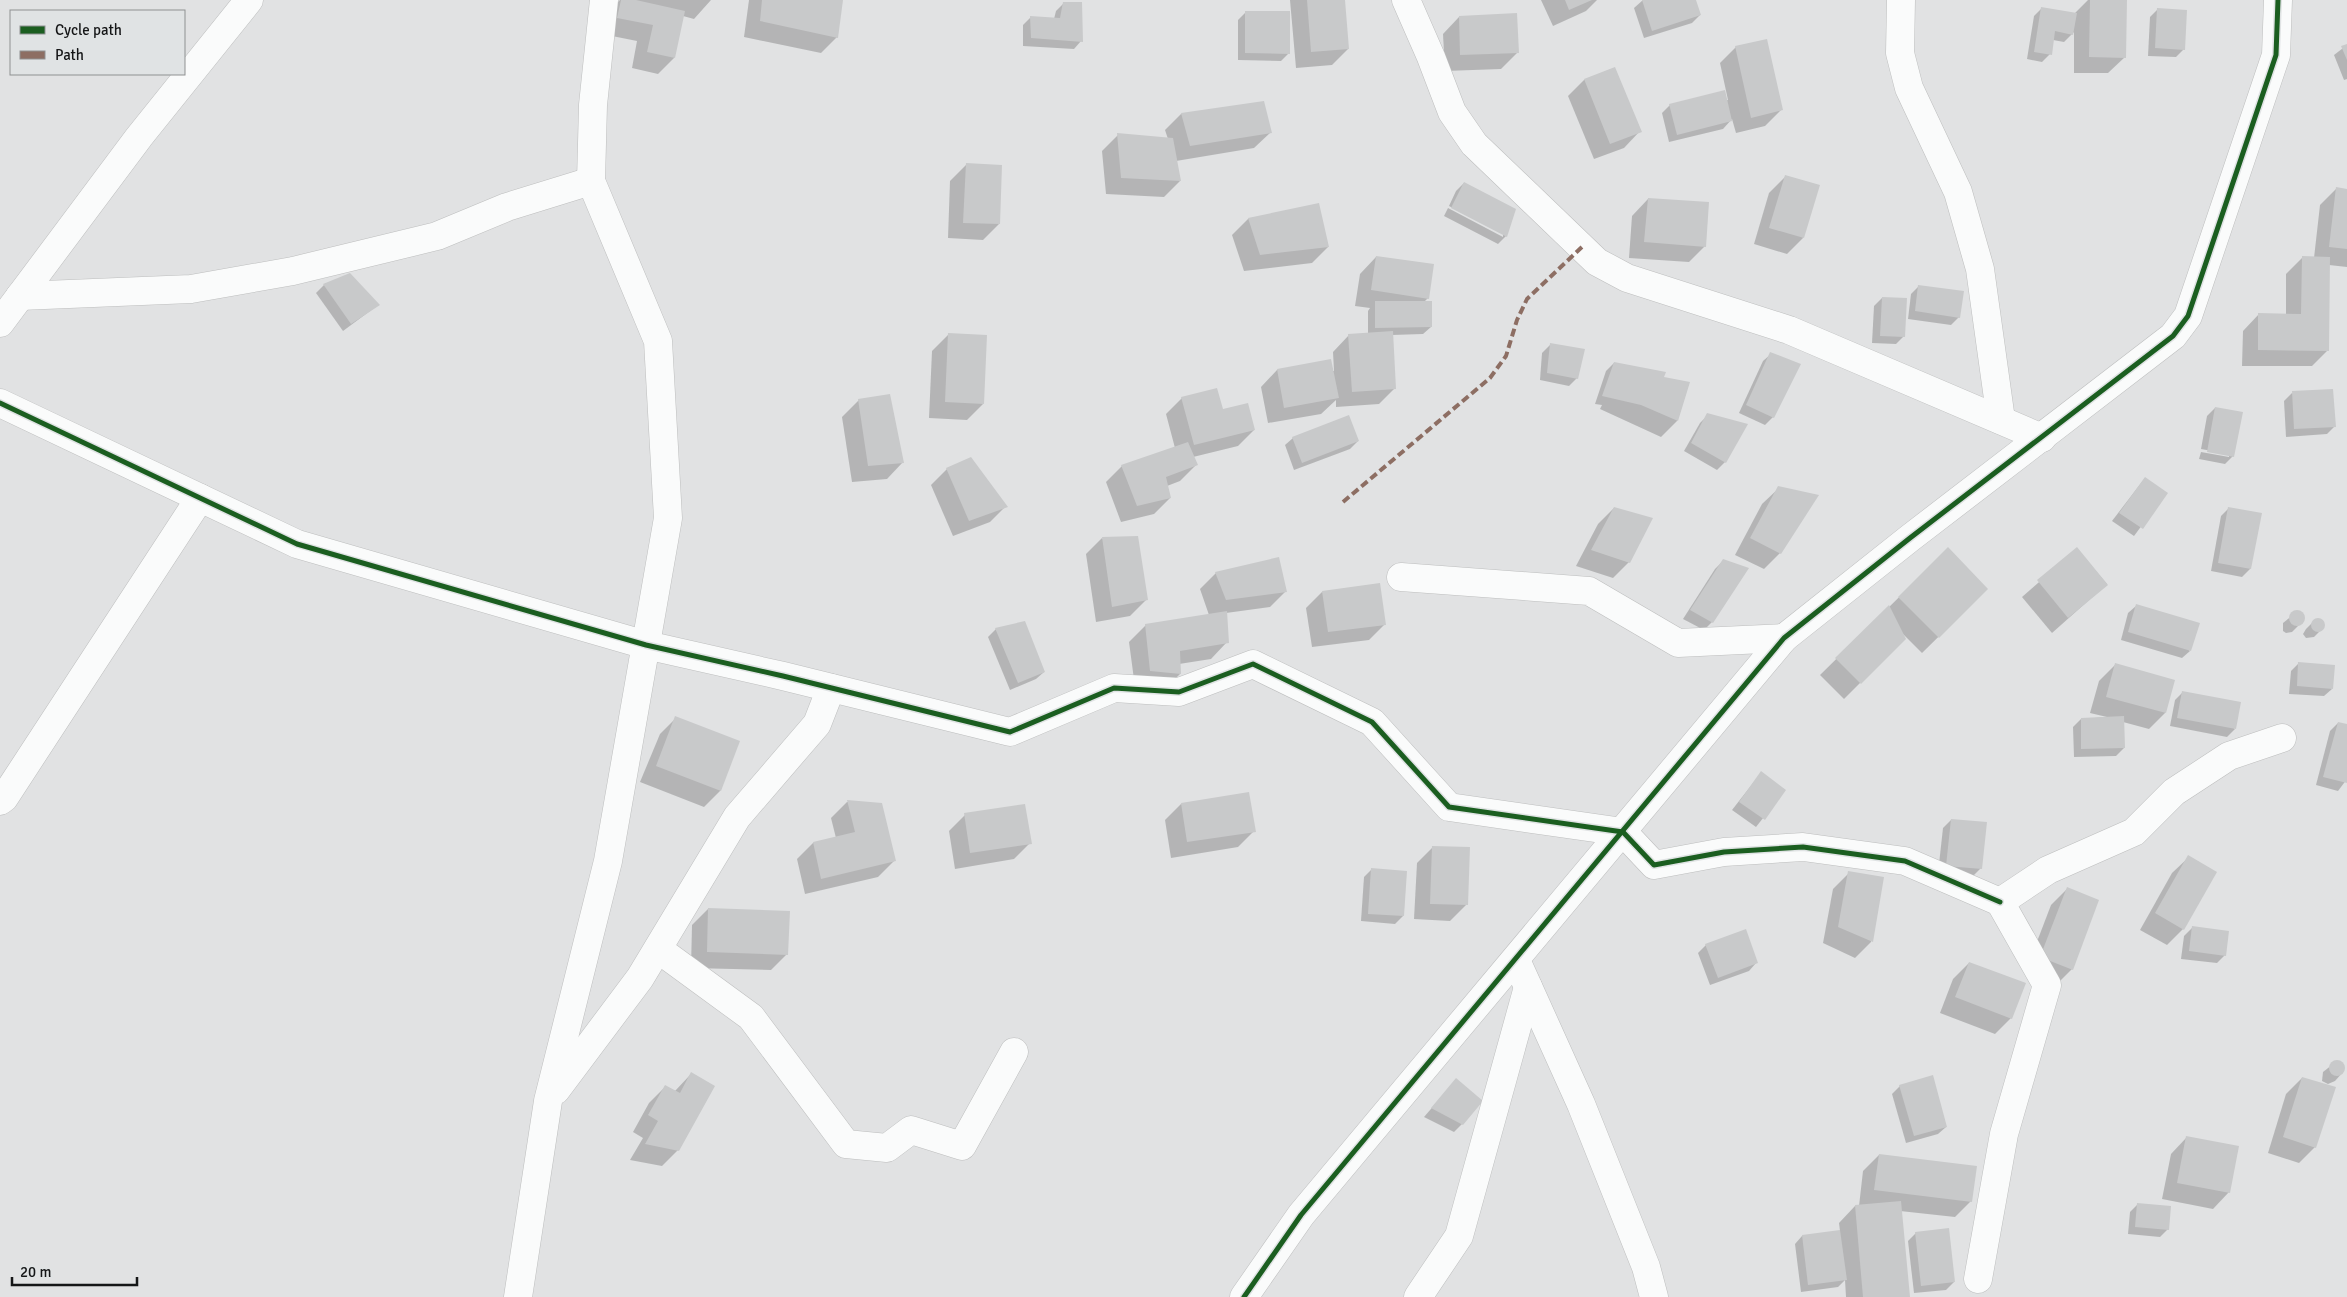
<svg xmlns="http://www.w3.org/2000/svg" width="2347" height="1297" font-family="Signika,sans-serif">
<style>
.shadow{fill:#0003}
.building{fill:#c8c9ca}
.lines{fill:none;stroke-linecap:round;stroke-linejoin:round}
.minor-casing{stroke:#bdbebe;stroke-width:29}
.minor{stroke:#fafbfb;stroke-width:28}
.quiet{stroke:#8d6e63;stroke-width:4;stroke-dasharray:8 4;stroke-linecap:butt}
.cycleway-casing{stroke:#e0e3e4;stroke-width:8}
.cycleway{stroke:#1b5e20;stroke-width:5}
</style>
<rect width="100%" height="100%" fill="#e1e2e3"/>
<g class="shadow">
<path d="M620 0H711L694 19 683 16 674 58 658 74 632 68 637 41 602 34 606 14Z"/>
<path d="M749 0H842L837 37 821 53 744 37Z"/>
<path d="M1290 0H1344L1348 49 1332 65 1296 68Z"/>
<path d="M1541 0H1597L1586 11 1553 26Z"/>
<path d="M1643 0H1695L1700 15 1692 23 1644 38 1634 8Z"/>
<path d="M2088 0H2125V57L2108 73H2074V32L2064 42 2053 40 2050 54 2042 62 2027 59 2034 16 2042 8 2074 14Z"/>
<path d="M1064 3 1081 41 1074 49 1023 46V25L1031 17 1054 19 1056 11Z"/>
<path d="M2158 9 2184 49 2176 57 2148 56 2150 17Z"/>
<path d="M1246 12 1289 53 1281 61 1238 60V20Z"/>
<path d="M1459 17 1517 53 1501 69 1445 71 1443 34Z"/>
<path d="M2347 45V79L2344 80 2334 55Z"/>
<path d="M1736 47 1781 110 1765 126 1736 133 1732 119 1723 129 1669 142 1662 113 1670 105 1728 100 1720 63Z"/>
<path d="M1614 68 1640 131 1624 148 1594 159 1568 96 1584 80Z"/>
<path d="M1181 114 1271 132 1254 148 1176 161 1180 181 1164 197 1106 194 1102 151 1118 135 1168 139 1165 130Z"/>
<path d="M966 165 999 224 983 240 948 238 950 181Z"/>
<path d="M1785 177 1803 238 1787 254 1754 244 1769 193Z"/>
<path d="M1464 183 1514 210 1506 236 1498 244 1444 216 1448 208 1503 237V234L1449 206 1456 191Z"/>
<path d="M2336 189 2347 190V267L2329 265 2328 350 2312 366H2242L2243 331 2259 314 2286 315V274L2302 258H2314L2320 205Z"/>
<path d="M1648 199 1705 246 1689 262 1629 258 1632 216Z"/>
<path d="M1318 204 1328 247 1312 263 1244 271 1232 235 1248 219Z"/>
<path d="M1376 257 1428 298 1424 302 1431 327 1423 334 1392 335 1395 388 1379 404 1336 407V400L1321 414 1268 423 1261 387 1277 370 1334 371 1333 352 1349 335 1368 334V311L1370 308 1355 306 1360 274Z"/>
<path d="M324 285 378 305 343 331 316 293Z"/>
<path d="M1919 286 1959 317 1951 325 1908 319 1911 294Z"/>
<path d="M1882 298 1904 336 1896 344 1872 343 1874 306Z"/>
<path d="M948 335 983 404 967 420 929 418 932 351Z"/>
<path d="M1550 345 1577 378 1569 386 1540 380 1542 353Z"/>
<path d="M1771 354 1773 417 1765 425 1739 413 1763 361Z"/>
<path d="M1614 363 1662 378 1689 383 1677 421 1661 437 1600 409 1602 405 1595 404 1606 371Z"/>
<path d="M2292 393 2335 426 2327 434 2286 437 2284 401Z"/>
<path d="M1182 398 1254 430 1238 446 1193 457 1196 465 1180 481 1167 486 1170 498 1154 514 1121 522 1106 482 1122 466 1175 448 1166 414Z"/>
<path d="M859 400 903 462 887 479 852 482 842 417Z"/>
<path d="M2215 408 2233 456 2225 464 2199 459 2201 452 2229 457V454L2201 449 2207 416Z"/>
<path d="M1708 415 1725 462 1717 470 1684 451 1700 423Z"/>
<path d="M1293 438 1358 441 1350 449 1294 470 1285 445Z"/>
<path d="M947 469 1006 506 990 522 953 536 931 485Z"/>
<path d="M2145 478 2166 493 2134 536 2112 521Z"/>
<path d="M1779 488 1780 553 1764 569 1735 555 1762 504Z"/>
<path d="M1614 508 1629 562 1613 578 1576 566 1598 524Z"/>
<path d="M2229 508 2260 514 2250 569 2242 577 2211 571 2221 516Z"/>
<path d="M1102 538 1146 600 1130 616 1096 622 1086 554Z"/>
<path d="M1948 549 1987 589 1922 653 1901 632 1904 639 1844 699 1820 675Z"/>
<path d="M2077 549 2107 584 2052 633 2022 597Z"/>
<path d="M1723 561 1712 622 1704 630 1683 619 1715 569Z"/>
<path d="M1216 573 1286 591 1270 607 1226 613 1227 642 1211 659 1179 664 1180 674 1164 690 1135 687 1129 642 1146 625 1209 615 1200 589Z"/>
<path d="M1322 592 1385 624 1369 640 1312 647 1306 608Z"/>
<path d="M2136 606 2190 651 2182 658 2121 640 2128 613Z"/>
<path d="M2298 611 2303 616 2304 620 2292 632 2286 633 2283 631V623Z"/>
<path d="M2322 620 2324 625 2322 629 2314 637 2306 638 2303 634 2306 629 2314 621Z"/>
<path d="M996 629 1044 672 1036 679 1010 690 988 637Z"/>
<path d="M2299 663 2332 689 2324 696 2289 694 2291 671Z"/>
<path d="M2115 665 2173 681 2165 713 2149 729 2123 722 2124 748 2116 756 2074 757 2073 727 2081 719 2107 717 2090 713 2099 681Z"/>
<path d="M2183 692 2235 729 2227 737 2170 726 2175 700Z"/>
<path d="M676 718 738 742 720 791 704 807 640 782 660 734Z"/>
<path d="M2338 723 2347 726V779L2338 791 2316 785 2330 731Z"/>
<path d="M1761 773 1785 790 1756 827 1732 810Z"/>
<path d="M847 802 881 804 894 861 878 877 805 894 797 859 813 843 836 838 831 818Z"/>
<path d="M1181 804 1254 831 1238 847 1171 858 1165 820Z"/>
<path d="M965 815 1030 843 1014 859 955 869 949 831Z"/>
<path d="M1951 820 1981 868 1973 876 1938 873 1943 828Z"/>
<path d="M1433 847 1466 905 1450 921 1414 919 1417 863Z"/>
<path d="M2189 857 2183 929 2167 945 2140 930 2172 873Z"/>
<path d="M1372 869 1403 916 1395 924 1361 921 1364 877Z"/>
<path d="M1849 873 1883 878 1871 942 1855 958 1823 943 1833 889Z"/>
<path d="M2067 889 2072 969 2056 985 2025 973 2051 905Z"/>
<path d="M708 909 787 954 771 970 691 968 692 925Z"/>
<path d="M2192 928 2225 955 2217 963 2181 959 2184 936Z"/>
<path d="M1706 945 1756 963 1749 971 1710 985 1698 953Z"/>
<path d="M1969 963 2011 1018 1995 1034 1940 1013 1953 979Z"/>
<path d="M2337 1061 2344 1068 2343 1072 2335 1081 2328 1084 2322 1081 2323 1072Z"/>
<path d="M691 1074 678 1150 662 1166 630 1160 643 1138 633 1132 649 1103 665 1087 675 1091Z"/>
<path d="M2302 1078 2315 1147 2299 1163 2268 1153 2286 1094Z"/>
<path d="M1900 1086 1946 1127 1938 1134 1906 1143 1892 1094Z"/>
<path d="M1449 1088 1462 1124 1454 1132 1424 1117Z"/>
<path d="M2187 1137 2229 1192 2213 1209 2162 1199 2171 1154Z"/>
<path d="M1879 1155 1971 1201 1955 1217 1900 1211 1909 1297H1846L1845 1280 1838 1287 1801 1292 1795 1244 1802 1236 1840 1231 1839 1223 1855 1206H1859L1863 1171Z"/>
<path d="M2138 1204 2168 1229 2160 1237 2128 1234 2130 1212Z"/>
<path d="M1916 1233 1954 1282 1946 1290 1914 1293 1908 1241Z"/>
</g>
<g class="building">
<path d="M621 0H636L685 11 675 58 647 52 653 25 617 18Z"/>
<path d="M762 0H843L838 38 760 21Z"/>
<path d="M1307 0H1345L1349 49 1311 52Z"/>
<path d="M1565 0H1592L1569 10Z"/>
<path d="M1642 0H1696L1701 15 1652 31Z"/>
<path d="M2090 0H2127L2126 58 2089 57Z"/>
<path d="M1063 2H1082L1083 42 1031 38 1030 16 1060 18Z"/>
<path d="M2041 7 2077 13 2073 35 2055 31 2052 55 2034 52Z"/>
<path d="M2157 8 2187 10 2185 50 2155 48Z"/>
<path d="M1245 11H1290V54L1245 53Z"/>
<path d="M1517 13 1519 53 1460 55 1459 16Z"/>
<path d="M1767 39 1783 110 1751 118 1735 46Z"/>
<path d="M2347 44V60L2341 46Z"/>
<path d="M1615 67 1642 132 1610 144 1584 79Z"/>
<path d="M1725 90 1732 121 1677 135 1669 104Z"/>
<path d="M1264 101 1272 133 1190 146 1181 113Z"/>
<path d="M1117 133 1173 138 1181 181 1121 178Z"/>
<path d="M966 163 1002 165 1000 224 963 223Z"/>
<path d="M1785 175 1820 185 1804 238 1769 228Z"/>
<path d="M1464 182 1516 209 1507 237 1451 208Z"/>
<path d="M2336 187 2347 189V249L2329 247Z"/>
<path d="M1648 198 1709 202 1706 247 1644 242Z"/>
<path d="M1319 203 1329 247 1260 255 1248 218Z"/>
<path d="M1376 256 1434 264 1429 299 1371 290Z"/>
<path d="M2302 256 2330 257 2329 351 2258 350V313L2301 314Z"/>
<path d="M350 273 380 305 351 324 323 284Z"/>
<path d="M1918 285 1964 291 1960 318 1915 311Z"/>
<path d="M1882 297 1907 298 1905 337 1880 336Z"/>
<path d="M1375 301H1432V327L1375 328Z"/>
<path d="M1393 331 1396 389 1352 392 1348 334Z"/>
<path d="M948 333 987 335 984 404 945 402Z"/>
<path d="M1550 343 1585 349 1578 379 1547 373Z"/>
<path d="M1770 352 1801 364 1774 418 1746 405Z"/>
<path d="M1331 359 1339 398 1284 408 1277 369Z"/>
<path d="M1614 362 1666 372 1664 377 1690 382 1678 421 1641 405 1602 396Z"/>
<path d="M1217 388 1223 409 1248 403 1255 430 1194 445 1181 397Z"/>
<path d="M2333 389 2336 427 2294 429 2292 391Z"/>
<path d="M890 394 904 463 868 466 858 399Z"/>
<path d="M2215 407 2243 412 2234 457 2207 452Z"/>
<path d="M1707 413 1748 424 1726 463 1691 443Z"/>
<path d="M1349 415 1359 441 1302 463 1292 437Z"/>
<path d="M1188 442 1198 465 1166 477 1171 498 1137 506 1121 465Z"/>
<path d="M971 457 1008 507 969 521 946 468Z"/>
<path d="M2145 477 2168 493 2143 529 2119 513Z"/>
<path d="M1778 486 1819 495 1781 554 1750 538Z"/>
<path d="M1614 507 1653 518 1630 563 1591 550Z"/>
<path d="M2228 507 2262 513 2251 569 2218 563Z"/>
<path d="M1138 536 1148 600 1112 607 1102 537Z"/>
<path d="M1948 547 1988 589 1939 638 1898 597Z"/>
<path d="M2077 547 2108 585 2068 618 2037 580Z"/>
<path d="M1279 557 1287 592 1226 600 1215 572Z"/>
<path d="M1723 559 1749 568 1713 623 1690 610Z"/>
<path d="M1380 583 1386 625 1328 632 1322 591Z"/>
<path d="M2136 604 2200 623 2191 651 2128 632Z"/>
<path d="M1889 605 1906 639 1861 684 1835 658Z"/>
<circle cx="2297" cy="618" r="8"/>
<path d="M1227 611 1229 643 1180 651 1181 674 1150 671 1145 624Z"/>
<circle cx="2318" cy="625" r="7"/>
<path d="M1025 621 1045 672 1018 683 995 628Z"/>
<path d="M2298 662 2335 665 2333 689 2297 686Z"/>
<path d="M2115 663 2175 680 2166 713 2106 697Z"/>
<path d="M2182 691 2241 702 2236 729 2177 718Z"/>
<path d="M675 716 740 741 721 791 656 766Z"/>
<path d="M2124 716 2125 748 2081 749V718Z"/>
<path d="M2338 722 2347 724V783L2323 777Z"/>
<path d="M1761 771 1786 790 1765 820 1739 802Z"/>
<path d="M1249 792 1256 832 1187 842 1181 803Z"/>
<path d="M847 800 882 803 896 861 821 879 813 842 855 832Z"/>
<path d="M1025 804 1032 844 970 853 964 813Z"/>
<path d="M1951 819 1987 822 1982 869 1946 866Z"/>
<path d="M1432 846 1470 847 1468 905 1430 904Z"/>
<path d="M2188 855 2217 872 2184 930 2155 913Z"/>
<path d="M1371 868 1407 871 1404 916 1368 914Z"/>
<path d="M1848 871 1884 877 1873 942 1838 927Z"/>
<path d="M2067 887 2099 900 2073 970 2040 957Z"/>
<path d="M708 908 790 911 788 955 707 952Z"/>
<path d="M2192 926 2229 931 2226 956 2189 951Z"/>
<path d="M1746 929 1758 963 1718 978 1705 944Z"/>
<path d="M1969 962 2026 983 2012 1019 1955 997Z"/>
<circle cx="2337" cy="1068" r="8"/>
<path d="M691 1072 715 1086 679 1151 645 1144 658 1121 648 1115 665 1085 680 1093Z"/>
<path d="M1933 1075 1947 1127 1914 1136 1899 1085Z"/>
<path d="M2302 1077 2336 1087 2316 1148 2283 1137Z"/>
<path d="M1456 1078 1483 1101 1463 1125 1431 1108Z"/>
<path d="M2186 1136 2239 1146 2230 1193 2177 1183Z"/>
<path d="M1879 1154 1977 1166 1972 1202 1874 1190Z"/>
<path d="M1901 1201 1910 1297H1863L1855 1205Z"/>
<path d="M2137 1203 2171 1206 2169 1230 2135 1227Z"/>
<path d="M1949 1228 1955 1282 1921 1286 1915 1232Z"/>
<path d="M1840 1230 1847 1280 1808 1285 1802 1235Z"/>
</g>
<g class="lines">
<defs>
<g id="minor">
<path d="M1406 0 1431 57 1452 112 1474 144 1597 262 1627 278 1789 330 2042 438"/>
<path d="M1901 0 1900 53 1909 88 1958 192 1980 269 2001 420"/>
<path d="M20 296 191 289 293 271 437 236 507 207 591 181"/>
<path d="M0 323 139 137 249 0"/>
<path d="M0 403 297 544 646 645 783 676 1010 732 1114 688 1179 692 1253 664 1372 722 1449 807 1623 832 1654 865 1724 852 1803 847 1905 861 2000 902"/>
<path d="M1401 577 1589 591 1678 643 1784 638"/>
<path d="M0 801 4 798 200 498"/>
<path d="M658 949 751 1017 846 1144 887 1148 911 1130 962 1146 1014 1052"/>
<path d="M1516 960 1581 1104 1646 1267 1654 1297"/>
<path d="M556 1090 640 978 737 817 817 724 831 688"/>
<path d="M1978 1279 2004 1134 2047 985 2000 902 2048 870 2134 832 2174 792 2229 756 2282 738"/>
<path d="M518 1297 548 1101 608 861 668 518 658 341 591 181 593 105 604 0"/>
<path d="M1244 1297 1301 1215 1784 638 1910 538 2173 336 2188 316 2276 55 2278 0"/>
<path d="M1418 1297 1459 1236 1528 987"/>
</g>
</defs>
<use href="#minor" class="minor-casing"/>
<use href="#minor" class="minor"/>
<path class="quiet" d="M1343 502 1490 378 1506 356 1517 320 1527 299 1582 247"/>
<defs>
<g id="cycleway">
<path d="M0 403 297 544 646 645 783 676 1010 732 1114 688 1179 692 1253 664 1372 722 1449 807 1623 832 1654 865 1724 852 1803 847 1905 861 2000 902"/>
<path d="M1244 1297 1301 1215 1784 638 1910 538 2173 336 2188 316 2276 55 2278 0"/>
</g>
</defs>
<use href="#cycleway" class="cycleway-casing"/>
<use href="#cycleway" class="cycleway"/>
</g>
<rect x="10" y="10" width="175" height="65" fill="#e0e3e4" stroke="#8f9192"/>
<rect x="20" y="26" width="25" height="8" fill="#1b5e20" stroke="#8f9192"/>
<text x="55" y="35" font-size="15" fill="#151617">Cycle path</text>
<rect x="20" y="51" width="25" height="8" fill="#8d6e63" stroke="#8f9192"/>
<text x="55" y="60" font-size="15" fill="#151617">Path</text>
<path d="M12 1277v8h125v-8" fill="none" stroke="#151617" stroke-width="2.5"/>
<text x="20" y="1277" font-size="15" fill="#151617" stroke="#e0e3e4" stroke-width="4" paint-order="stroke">20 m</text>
</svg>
